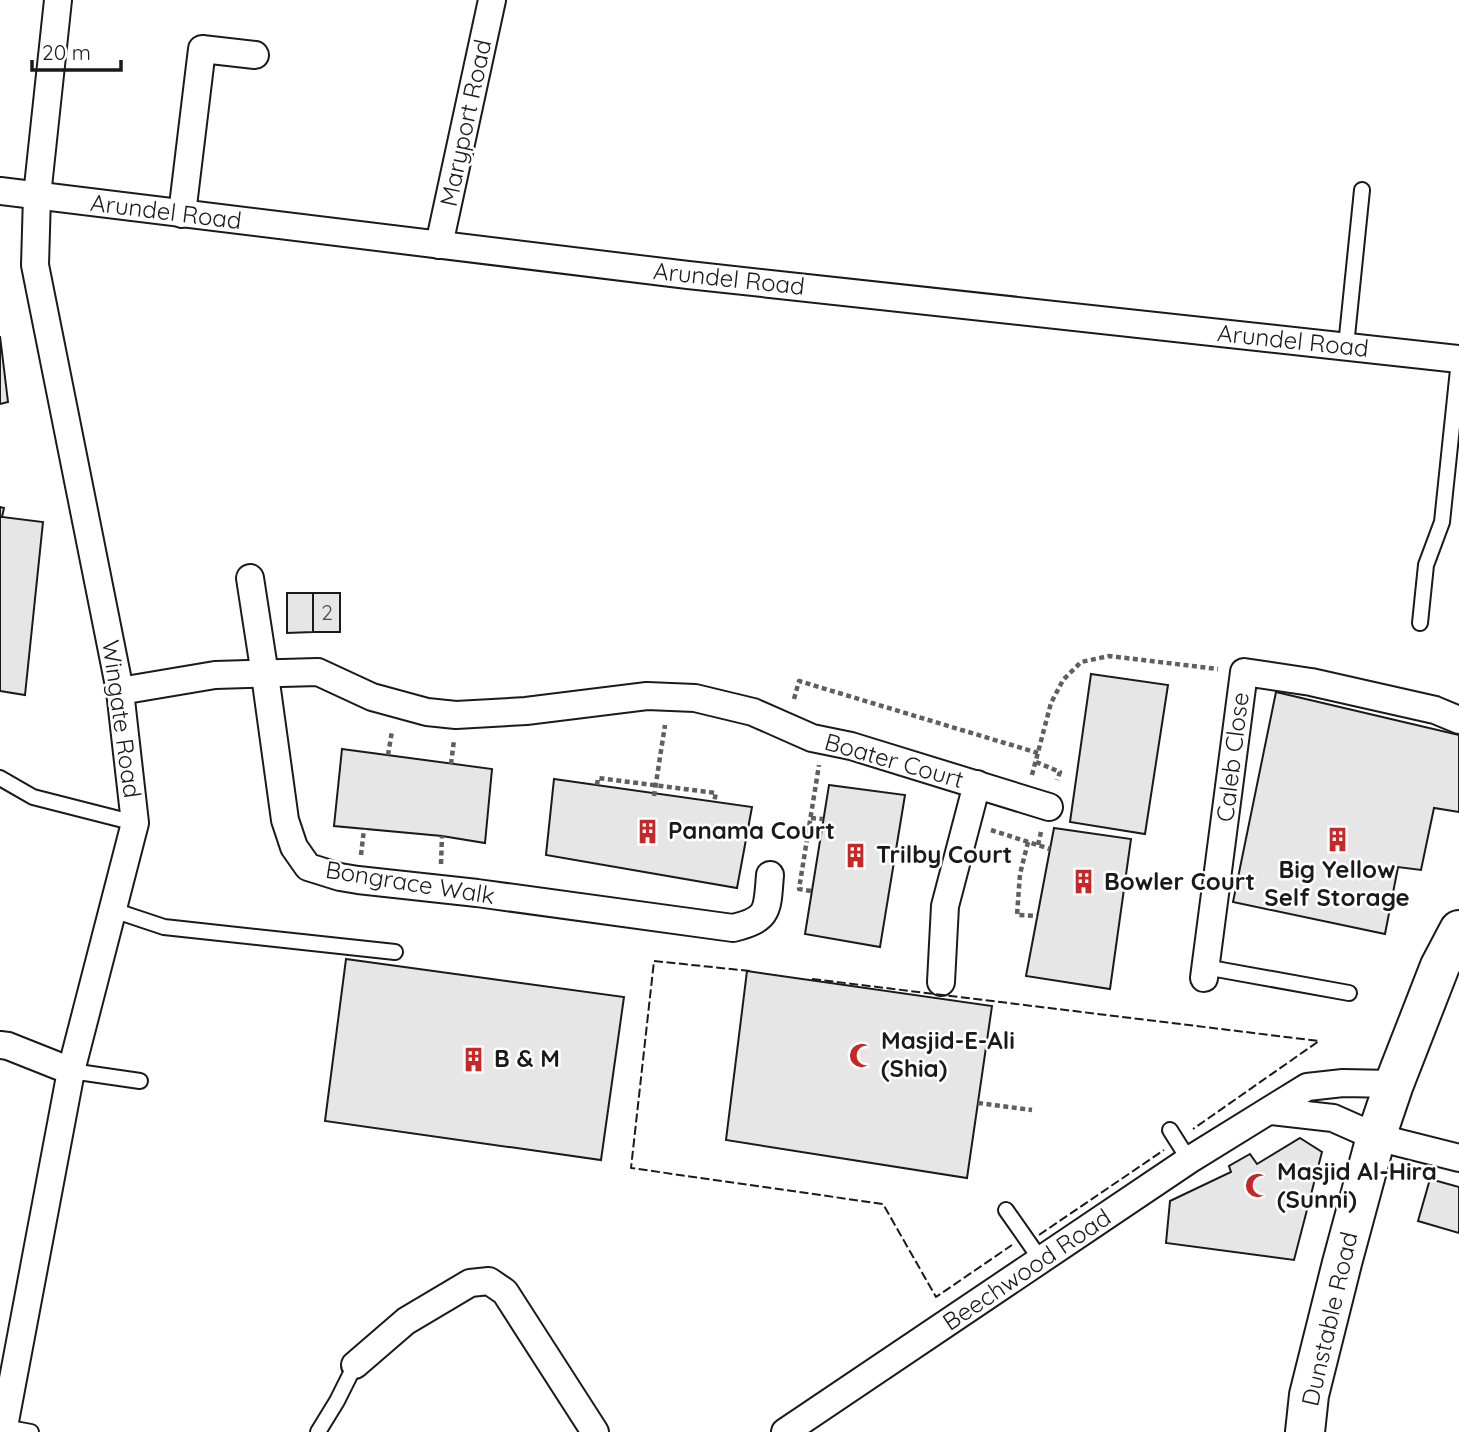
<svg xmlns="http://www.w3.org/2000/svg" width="1459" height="1432" font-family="Quicksand,sans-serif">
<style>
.building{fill:#e6e6e6;stroke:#1a1a1a;stroke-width:2}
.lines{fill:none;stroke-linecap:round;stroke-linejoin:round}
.service-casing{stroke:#1a1a1a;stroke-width:18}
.minor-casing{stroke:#1a1a1a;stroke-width:30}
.primary-casing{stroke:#1a1a1a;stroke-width:42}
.path{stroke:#5f5f5f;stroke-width:4.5;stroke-dasharray:5 3.5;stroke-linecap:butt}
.service{stroke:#fff;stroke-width:14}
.minor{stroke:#fff;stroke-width:26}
.primary{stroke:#fff;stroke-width:38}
.fence{stroke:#1a1a1a;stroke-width:2;stroke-dasharray:9 3.5;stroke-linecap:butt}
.labels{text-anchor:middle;stroke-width:5;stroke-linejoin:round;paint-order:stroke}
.number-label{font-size:21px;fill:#4d4d4d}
.street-label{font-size:24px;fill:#1a1a1a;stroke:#fff}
.poi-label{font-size:24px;font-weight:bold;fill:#1a1a1a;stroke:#fff;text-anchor:start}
</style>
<rect width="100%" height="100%" fill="#fff"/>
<g class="building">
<path d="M0 336 8 402 0 404Z"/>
<path d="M0 507 4 508 2 517 43 522 25 695 0 691Z"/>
<path d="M287 593H313V632L287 633Z"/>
<rect x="313" y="593" width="27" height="39"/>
<path d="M1091 674 1168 685 1145 834 1070 822Z"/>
<path d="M1276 692 1459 735V812L1434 808 1421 870 1398 867 1385 934 1233 902Z"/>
<path d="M342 749 492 769 485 843 442 836 334 826Z"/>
<path d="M554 779 752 807 737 888 546 855Z"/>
<path d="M829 785 905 795 880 947 805 934Z"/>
<path d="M1054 828 1131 839 1110 989 1026 976Z"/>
<path d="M346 959 624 997 601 1160 325 1121Z"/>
<path d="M747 971 992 1006 967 1178 726 1140Z"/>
<path d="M1300 1138 1322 1152 1294 1260 1166 1243 1170 1201 1231 1172 1229 1166 1250 1154 1257 1164Z"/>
<path d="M1430 1179 1459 1187V1233L1418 1221Z"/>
</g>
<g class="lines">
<defs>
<g id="service">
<path d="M1346 346 1362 190"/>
<path d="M1420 623 1426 565 1442 522 1459 360"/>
<path d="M0 778 33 797 135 823"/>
<path d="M113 910 164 927 395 952"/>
<path d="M1205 967 1349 993"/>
<path d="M71 1071 140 1081"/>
<path d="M1170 1130 1189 1160"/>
<path d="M1006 1210 1041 1260"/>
<path d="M4 1427 31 1432"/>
<path d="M318 1432 337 1401 355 1365"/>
</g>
<g id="minor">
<path d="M0 191 688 275 1459 359"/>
<path d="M182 214 202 49 255 55"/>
<path d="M439 245 492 0"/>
<path d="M250 578 265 675 285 820 294 847 308 867 340 877 358 880 477 893 733 928C770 919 767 910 770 875"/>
<path d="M120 691 215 675 318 672 372 697 427 712 456 715 526 711 647 696 695 698 753 712 812 738 851 746 1049 807"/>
<path d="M1204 978 1244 672 1311 682 1435 710 1459 720"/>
<path d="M941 982 945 906 977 784"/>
<path d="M0 1045 8 1046 71 1071"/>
<path d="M1270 1111 1333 1118 1376 1137 1459 1158"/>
<path d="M355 1365 406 1321 470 1283 489 1281 505 1292 595 1432"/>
<path d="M3 1432 71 1071 135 823 120 691 35 265 37 196 58 0"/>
<path d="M785 1432 1189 1160 1307 1087 1343 1083 1394 1084"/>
</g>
<path id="primary" d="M1305 1432 1309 1395 1342 1263 1376 1137 1394 1084 1440 966 1459 930"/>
</defs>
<use href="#service" class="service-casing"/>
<use href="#minor" class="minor-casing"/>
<use href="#primary" class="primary-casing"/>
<g class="path">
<path d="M794 699 799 681 1038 753"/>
<path d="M388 755 392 731"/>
<path d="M1036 762 1060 772 1057 780"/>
<path d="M451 764 454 740"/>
<path d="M1032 775 1051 703 1063 680 1081 662 1109 656 1218 669"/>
<path d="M597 785 598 778 716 793 714 802"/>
<path d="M654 796 665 725"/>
<path d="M811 818 823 819"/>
<path d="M991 830 1050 849"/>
<path d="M1028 842 1020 874 1017 915 1037 916"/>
<path d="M1038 845 1041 832"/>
<path d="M361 855 364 829"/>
<path d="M441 864 442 836"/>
<path d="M811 891 799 889 819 765"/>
<path d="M978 1103 1032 1110"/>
</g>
<use href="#service" class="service"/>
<use href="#minor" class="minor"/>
<use href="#primary" class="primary"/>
<g class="fence">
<path d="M750 971 654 961 631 1168 883 1204 936 1297 1012 1245"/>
<path d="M812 979 1319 1041 1193 1129"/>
<path d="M1039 1235 1164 1150"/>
</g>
</g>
<defs>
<symbol id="building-bare" viewBox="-9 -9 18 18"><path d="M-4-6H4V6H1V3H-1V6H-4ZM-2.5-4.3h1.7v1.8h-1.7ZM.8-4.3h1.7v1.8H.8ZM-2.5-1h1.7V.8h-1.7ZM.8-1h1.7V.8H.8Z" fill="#c62828" stroke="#fff" stroke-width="2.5" paint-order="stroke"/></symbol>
<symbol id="mosque-bare" viewBox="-9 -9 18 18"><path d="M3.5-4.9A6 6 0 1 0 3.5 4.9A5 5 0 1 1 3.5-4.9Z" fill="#c62828" stroke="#fff" stroke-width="2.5" paint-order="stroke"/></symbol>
</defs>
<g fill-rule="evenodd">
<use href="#building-bare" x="630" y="814" width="35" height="35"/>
<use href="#building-bare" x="1320" y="822" width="35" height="35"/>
<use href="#building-bare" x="838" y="838" width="35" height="35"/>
<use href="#building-bare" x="1066" y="864" width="35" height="35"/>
<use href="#mosque-bare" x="844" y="1038" width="35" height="35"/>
<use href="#building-bare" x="456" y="1042" width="35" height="35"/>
<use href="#mosque-bare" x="1240" y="1168" width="35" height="35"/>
</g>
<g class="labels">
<g class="number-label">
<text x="327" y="620">2</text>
</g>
<g class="street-label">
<text transform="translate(466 123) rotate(-78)" y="8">Maryport Road</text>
<text transform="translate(166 212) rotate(7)" y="8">Arundel Road</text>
<text transform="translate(729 279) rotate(6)" y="8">Arundel Road</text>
<text transform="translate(1293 341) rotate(6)" y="8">Arundel Road</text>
<text transform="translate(121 719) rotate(82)" y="8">Wingate Road</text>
<text transform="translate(1233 757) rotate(-83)" y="8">Caleb Close</text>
<text transform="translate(894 761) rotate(16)" y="8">Boater Court</text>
<text transform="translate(410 883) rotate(9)" y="8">Bongrace Walk</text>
<text transform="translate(1027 1270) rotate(-34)" y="8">Beechwood Road</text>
<text transform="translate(1330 1319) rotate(-77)" y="8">Dunstable Road</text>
</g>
<g class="poi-label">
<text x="668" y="839">Panama Court</text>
<text x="876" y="863">Trilby Court</text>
<text x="1337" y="878" text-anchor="middle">Big Yellow<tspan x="1337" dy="28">Self Storage</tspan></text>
<text x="1104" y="890">Bowler Court</text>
<text x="881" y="1049">Masjid-E-Ali<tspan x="881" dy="28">(Shia)</tspan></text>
<text x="494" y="1067">B &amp; M</text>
<text x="1277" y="1180">Masjid Al-Hira<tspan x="1277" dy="28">(Sunni)</tspan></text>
</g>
</g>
<path d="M32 60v10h89v-10" fill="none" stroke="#1a1a1a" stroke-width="3.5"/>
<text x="42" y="60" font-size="21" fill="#1a1a1a" stroke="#ffffff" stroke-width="5" paint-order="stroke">20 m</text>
</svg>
